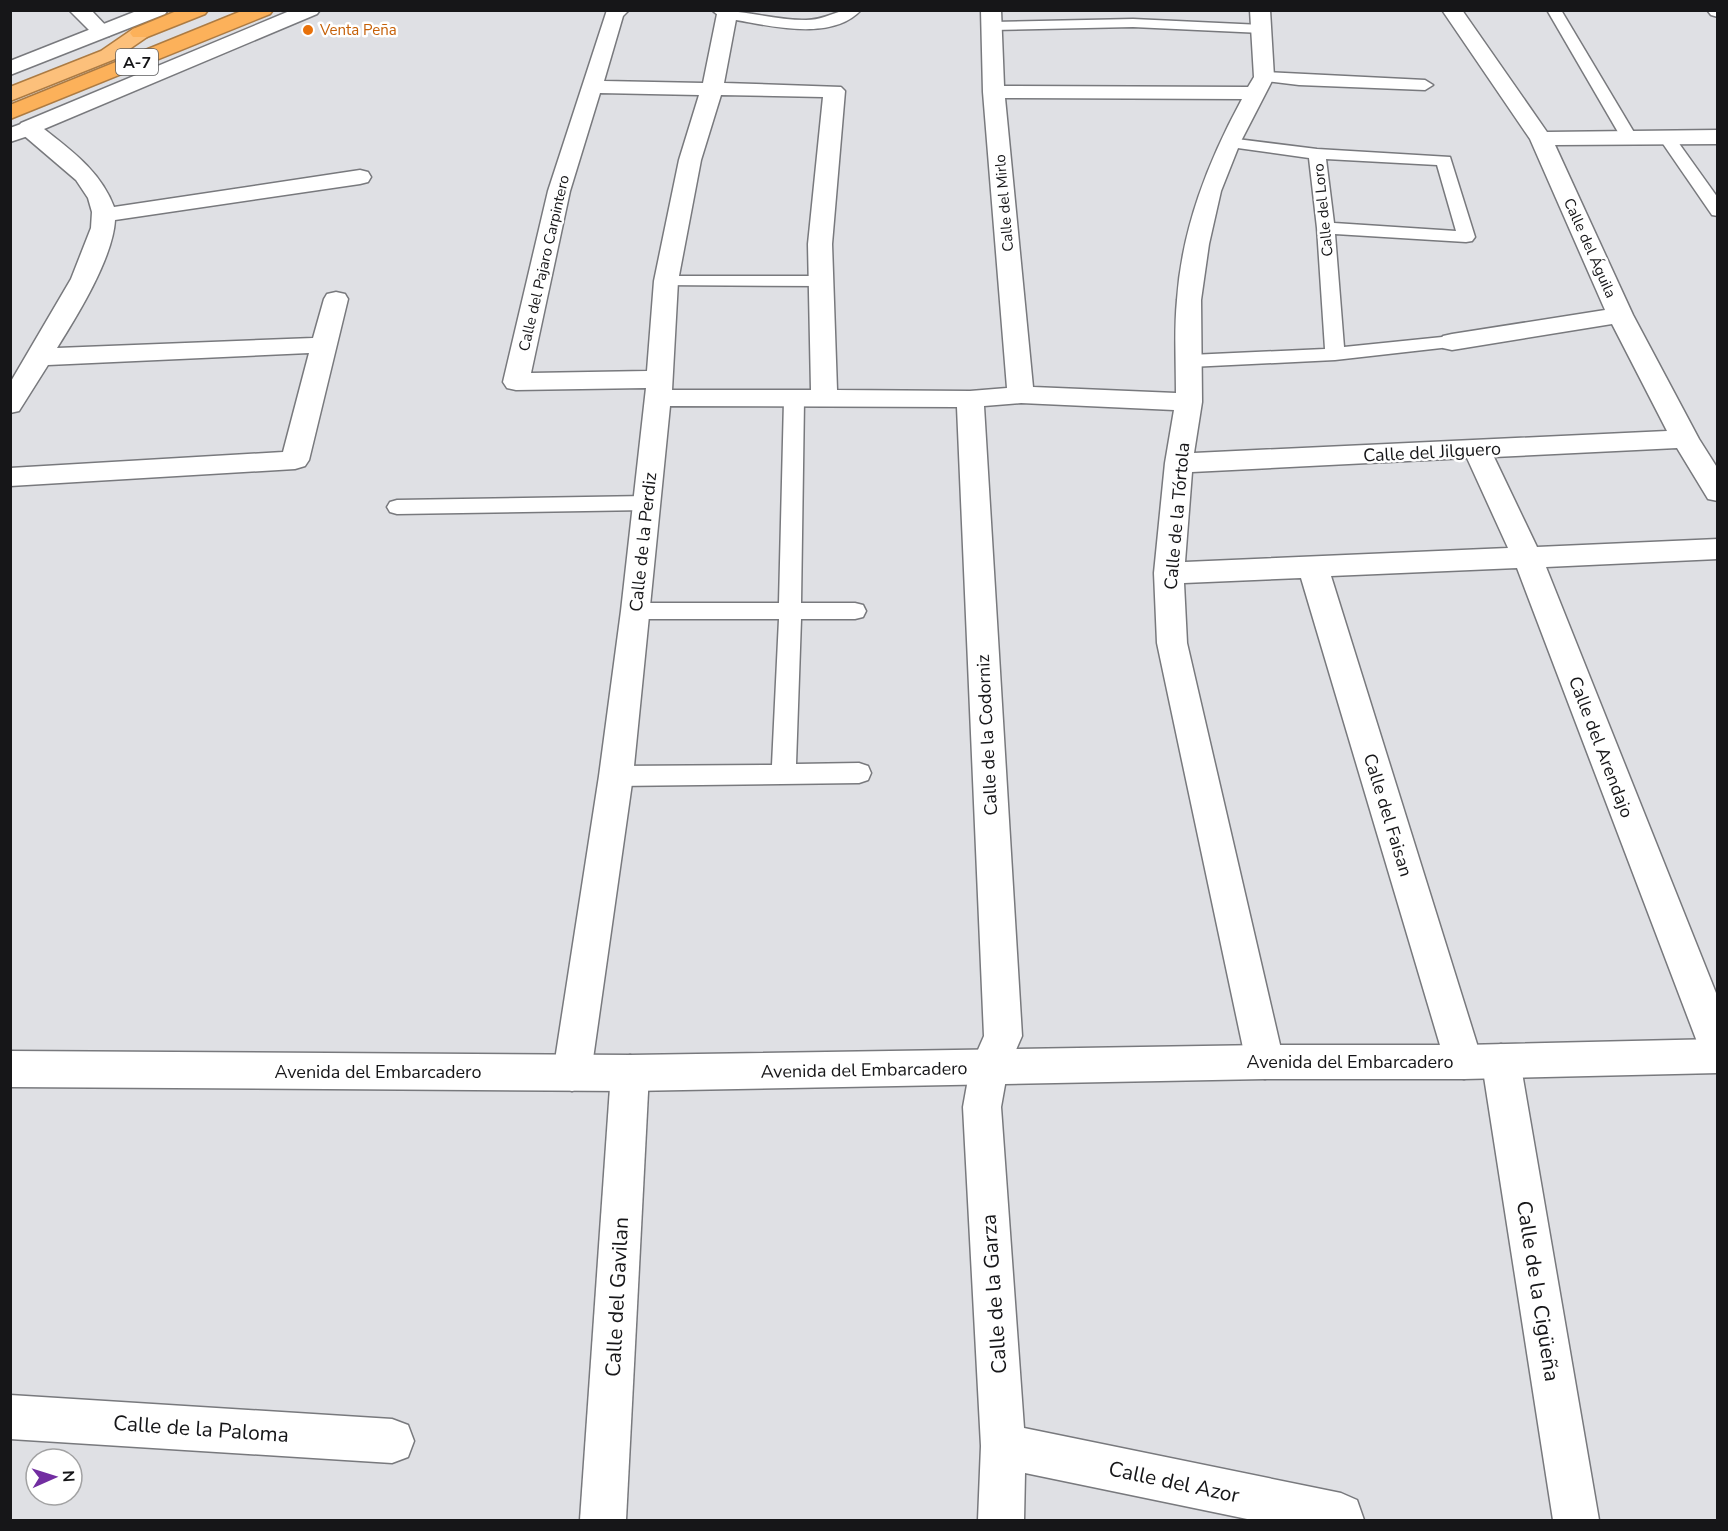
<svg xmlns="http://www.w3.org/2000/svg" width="1728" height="1531" font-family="'Nunito Sans',sans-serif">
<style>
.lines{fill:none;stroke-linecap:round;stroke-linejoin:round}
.service-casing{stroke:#78797d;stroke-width:3}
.minor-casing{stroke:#78797d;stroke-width:3}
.tertiary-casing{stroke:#78797d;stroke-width:3}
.trunk-casing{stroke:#ac7b43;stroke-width:3}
.motorway-casing{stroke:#ac7b43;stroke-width:3}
.service{fill:#fff;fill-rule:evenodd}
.minor{fill:#fff;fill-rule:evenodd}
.tertiary{fill:#fff;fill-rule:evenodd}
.trunk{fill:#fcc07b;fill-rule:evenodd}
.motorway{fill:#fcb15a;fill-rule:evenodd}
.food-dot{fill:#e8710a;stroke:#fff;stroke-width:2}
.labels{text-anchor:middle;stroke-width:5;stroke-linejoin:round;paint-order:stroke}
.far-food-label{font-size:15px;fill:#c56008;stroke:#fff;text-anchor:start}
.far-street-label{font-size:15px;fill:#161618;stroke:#fff}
.shield{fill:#fff;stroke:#5c5c5d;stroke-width:1.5}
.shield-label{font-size:16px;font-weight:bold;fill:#161618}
.street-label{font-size:18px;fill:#161618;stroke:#fff}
.near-street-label{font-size:21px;fill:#161618;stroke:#fff}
</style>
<rect width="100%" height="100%" fill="#dfe0e4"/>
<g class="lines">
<defs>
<g id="service">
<path d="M712 10C744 10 774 20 806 20 820 20 829 15 842 11 847 9 855 10 861 10 834 39 781 28 747 22 735 19 721 20 712 10Z"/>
<path d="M1547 10H1561L1638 139 1636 142H1624L1622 139Z"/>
<path d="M1133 19 1262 25 1269 29 1262 33 1133 27 992 30 985 26 992 22Z"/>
<path d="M1264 72 1425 80 1433 85 1425 90 1299 85 1259 80 1256 77Z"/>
<path d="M1667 133 1673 135 1718 198V216L1712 215 1659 138Z"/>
<path d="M1229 138 1317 149 1450 157 1475 237 1472 241 1466 242 1335 234 1344 347 1452 336 1459 338 1461 342 1459 346 1335 360 1190 367 1183 365 1181 361 1183 357 1190 355 1325 349 1317 228 1309 158 1223 146 1221 143 1223 140ZM1326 159 1437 165 1456 231 1334 223Z"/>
<path d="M666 276H821L827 277 830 281 827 285 821 286 660 285 657 281 660 277Z"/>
<path d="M794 394 801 396 804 400 801 603H855L863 605 866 611 863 617 855 619H801L796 764 859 763 868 766 871 773 868 780 859 783 616 786 607 783 604 776 607 769 616 766 772 765 779 619H636L628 617 625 611 628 605 636 603H779L784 400 787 396Z"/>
<path d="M647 496 654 498 657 503 654 508 647 510 397 514 390 512 387 507 390 502 397 500Z"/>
</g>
<g id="minor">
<path d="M69 10H91L112 32 109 36H95Z"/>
<path d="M292 10H320L317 14 44 129C72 151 101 172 114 207L360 170 368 172 371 177 368 182 360 184 115 220C113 258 77 316 57 348L313 338 324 299 327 294 336 292 345 294 348 299 309 460 305 466 295 469 10 486V468L283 452 309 353 48 365 19 411 10 413V383L71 279 91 228 92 212 88 198 76 180 21 133 18 128 21 123Z"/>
<path d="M607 10H629L623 16 604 81 703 83 717 14 720 10H734L737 14 724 83 841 87 845 91 832 244 837 390 970 391 1007 388 983 92 981 10H1001L1004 86 1248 87 1254 77 1250 10H1270L1274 77 1240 143 1221 191 1209 244 1201 300 1202 402 1194 453 1667 431 1612 324 1452 350 1443 348 1439 342 1443 336 1452 334 1605 310 1530 139 1442 10H1462L1547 132 1718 130V144L1555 145 1633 315 1699 439 1718 469V501L1708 499 1677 448 1494 457 1537 547 1718 539V559L1546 567 1718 998V1064L1705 1059 1699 1047 1517 568 1331 576 1482 1060 1487 1049 1501 1044 1515 1049 1520 1061 1599 1520H1553L1482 1064 1478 1074 1464 1079 1450 1074 1445 1062 1301 578 1184 583 1187 643 1284 1062 1279 1074 1265 1079 1251 1074 1246 1062 1157 643 1154 573 1165 463 1174 410 1021 403 984 406 1022 1036 1008 1068 1001 1107 1024 1428 1341 1493 1357 1500 1364 1520H1252L1025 1473 1024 1520H978L981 1446 963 1107 970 1068 984 1036 957 407 670 406 633 776 591 1073 586 1085 572 1091 558 1085 553 1073 599 776 621 611 646 388 516 390 507 388 503 382 548 191ZM600 93 699 95 679 160 654 281 647 371 531 373 570 191ZM721 95 823 97 808 244 811 390H672L678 281 701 160ZM1005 98 1242 99C1208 162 1182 228 1177 300 1174 331 1176 362 1176 393L1033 387ZM1467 458 1508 548 1185 562 1192 472Z"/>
<path d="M1707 10H1718V17L1711 15Z"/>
<path d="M630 1055 644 1061 649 1073 626 1520H580L611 1073 616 1061Z"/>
<path d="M10 1395 392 1419 408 1425 414 1441 408 1457 392 1463 10 1439Z"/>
</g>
<g id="tertiary">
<path d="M139 10H168L165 14 10 75V61Z"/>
<path d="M29 121 37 123 40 128 37 133 10 142V128Z"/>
<path d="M1718 1039V1073L1464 1079H1265L630 1091 10 1087V1051L630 1055 1265 1045H1464Z"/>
</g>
<path id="trunk" d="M140 27 147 29 150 33 147 37 115 59 10 101V87L101 51 133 29Z"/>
<g id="motorway">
<path d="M179 10H208L205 14 147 37H133L130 33 133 29Z"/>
<path d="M244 10H273L270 14 10 119V105Z"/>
</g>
</defs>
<use href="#service" class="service-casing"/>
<use href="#minor" class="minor-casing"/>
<use href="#tertiary" class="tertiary-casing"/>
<use href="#trunk" class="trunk-casing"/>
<use href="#motorway" class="motorway-casing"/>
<use href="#service" class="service"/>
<use href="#minor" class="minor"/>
<use href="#tertiary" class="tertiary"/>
<use href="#trunk" class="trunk"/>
<use href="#motorway" class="motorway"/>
</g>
<circle class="food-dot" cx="308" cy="30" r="6"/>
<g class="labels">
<g class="far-food-label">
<text x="320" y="35">Venta Peña</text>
</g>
<g class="far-street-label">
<text transform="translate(1004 203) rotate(-95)" y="5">Calle del Mirlo</text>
<text transform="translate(1323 210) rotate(-96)" y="5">Calle del Loro</text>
<text transform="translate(1590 248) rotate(66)" y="5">Calle del Águila</text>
<text transform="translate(544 263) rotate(-77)" y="5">Calle del Pajaro Carpintero</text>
</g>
<rect class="shield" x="116" y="49" width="42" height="26" rx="4.5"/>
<g class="shield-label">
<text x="137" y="68">A-7</text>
</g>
<g class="street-label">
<text transform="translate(1432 452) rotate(-3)" y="6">Calle del Jilguero</text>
<text transform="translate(1177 516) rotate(-85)" y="6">Calle de la Tórtola</text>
<text transform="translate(643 542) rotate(-84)" y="6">Calle de la Perdiz</text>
<text transform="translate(987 735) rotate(-93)" y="6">Calle de la Codorniz</text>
<text transform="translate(1601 747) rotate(69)" y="6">Calle del Arendajo</text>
<text transform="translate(1388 815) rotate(73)" y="6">Calle del Faisan</text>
<text x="1350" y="1068">Avenida del Embarcadero</text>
<text transform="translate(864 1070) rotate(-1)" y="6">Avenida del Embarcadero</text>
<text x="378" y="1078">Avenida del Embarcadero</text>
</g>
<g class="near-street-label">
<text transform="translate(1538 1291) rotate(81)" y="7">Calle de la Cigüeña</text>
<text transform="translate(994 1294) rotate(-94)" y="7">Calle de la Garza</text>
<text transform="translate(617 1297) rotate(-87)" y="7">Calle del Gavilan</text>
<text transform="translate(201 1429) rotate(4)" y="7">Calle de la Paloma</text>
<text transform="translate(1174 1482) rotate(12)" y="7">Calle del Azor</text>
</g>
</g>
<rect width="1728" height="1531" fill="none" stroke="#161618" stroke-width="24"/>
<g transform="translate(54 1477) rotate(87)"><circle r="28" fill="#ffffff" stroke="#a2a2a3" stroke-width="1.5"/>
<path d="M0-4.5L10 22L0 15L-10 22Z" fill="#722da1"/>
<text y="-9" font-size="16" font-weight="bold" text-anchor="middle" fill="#161618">N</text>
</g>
</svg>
